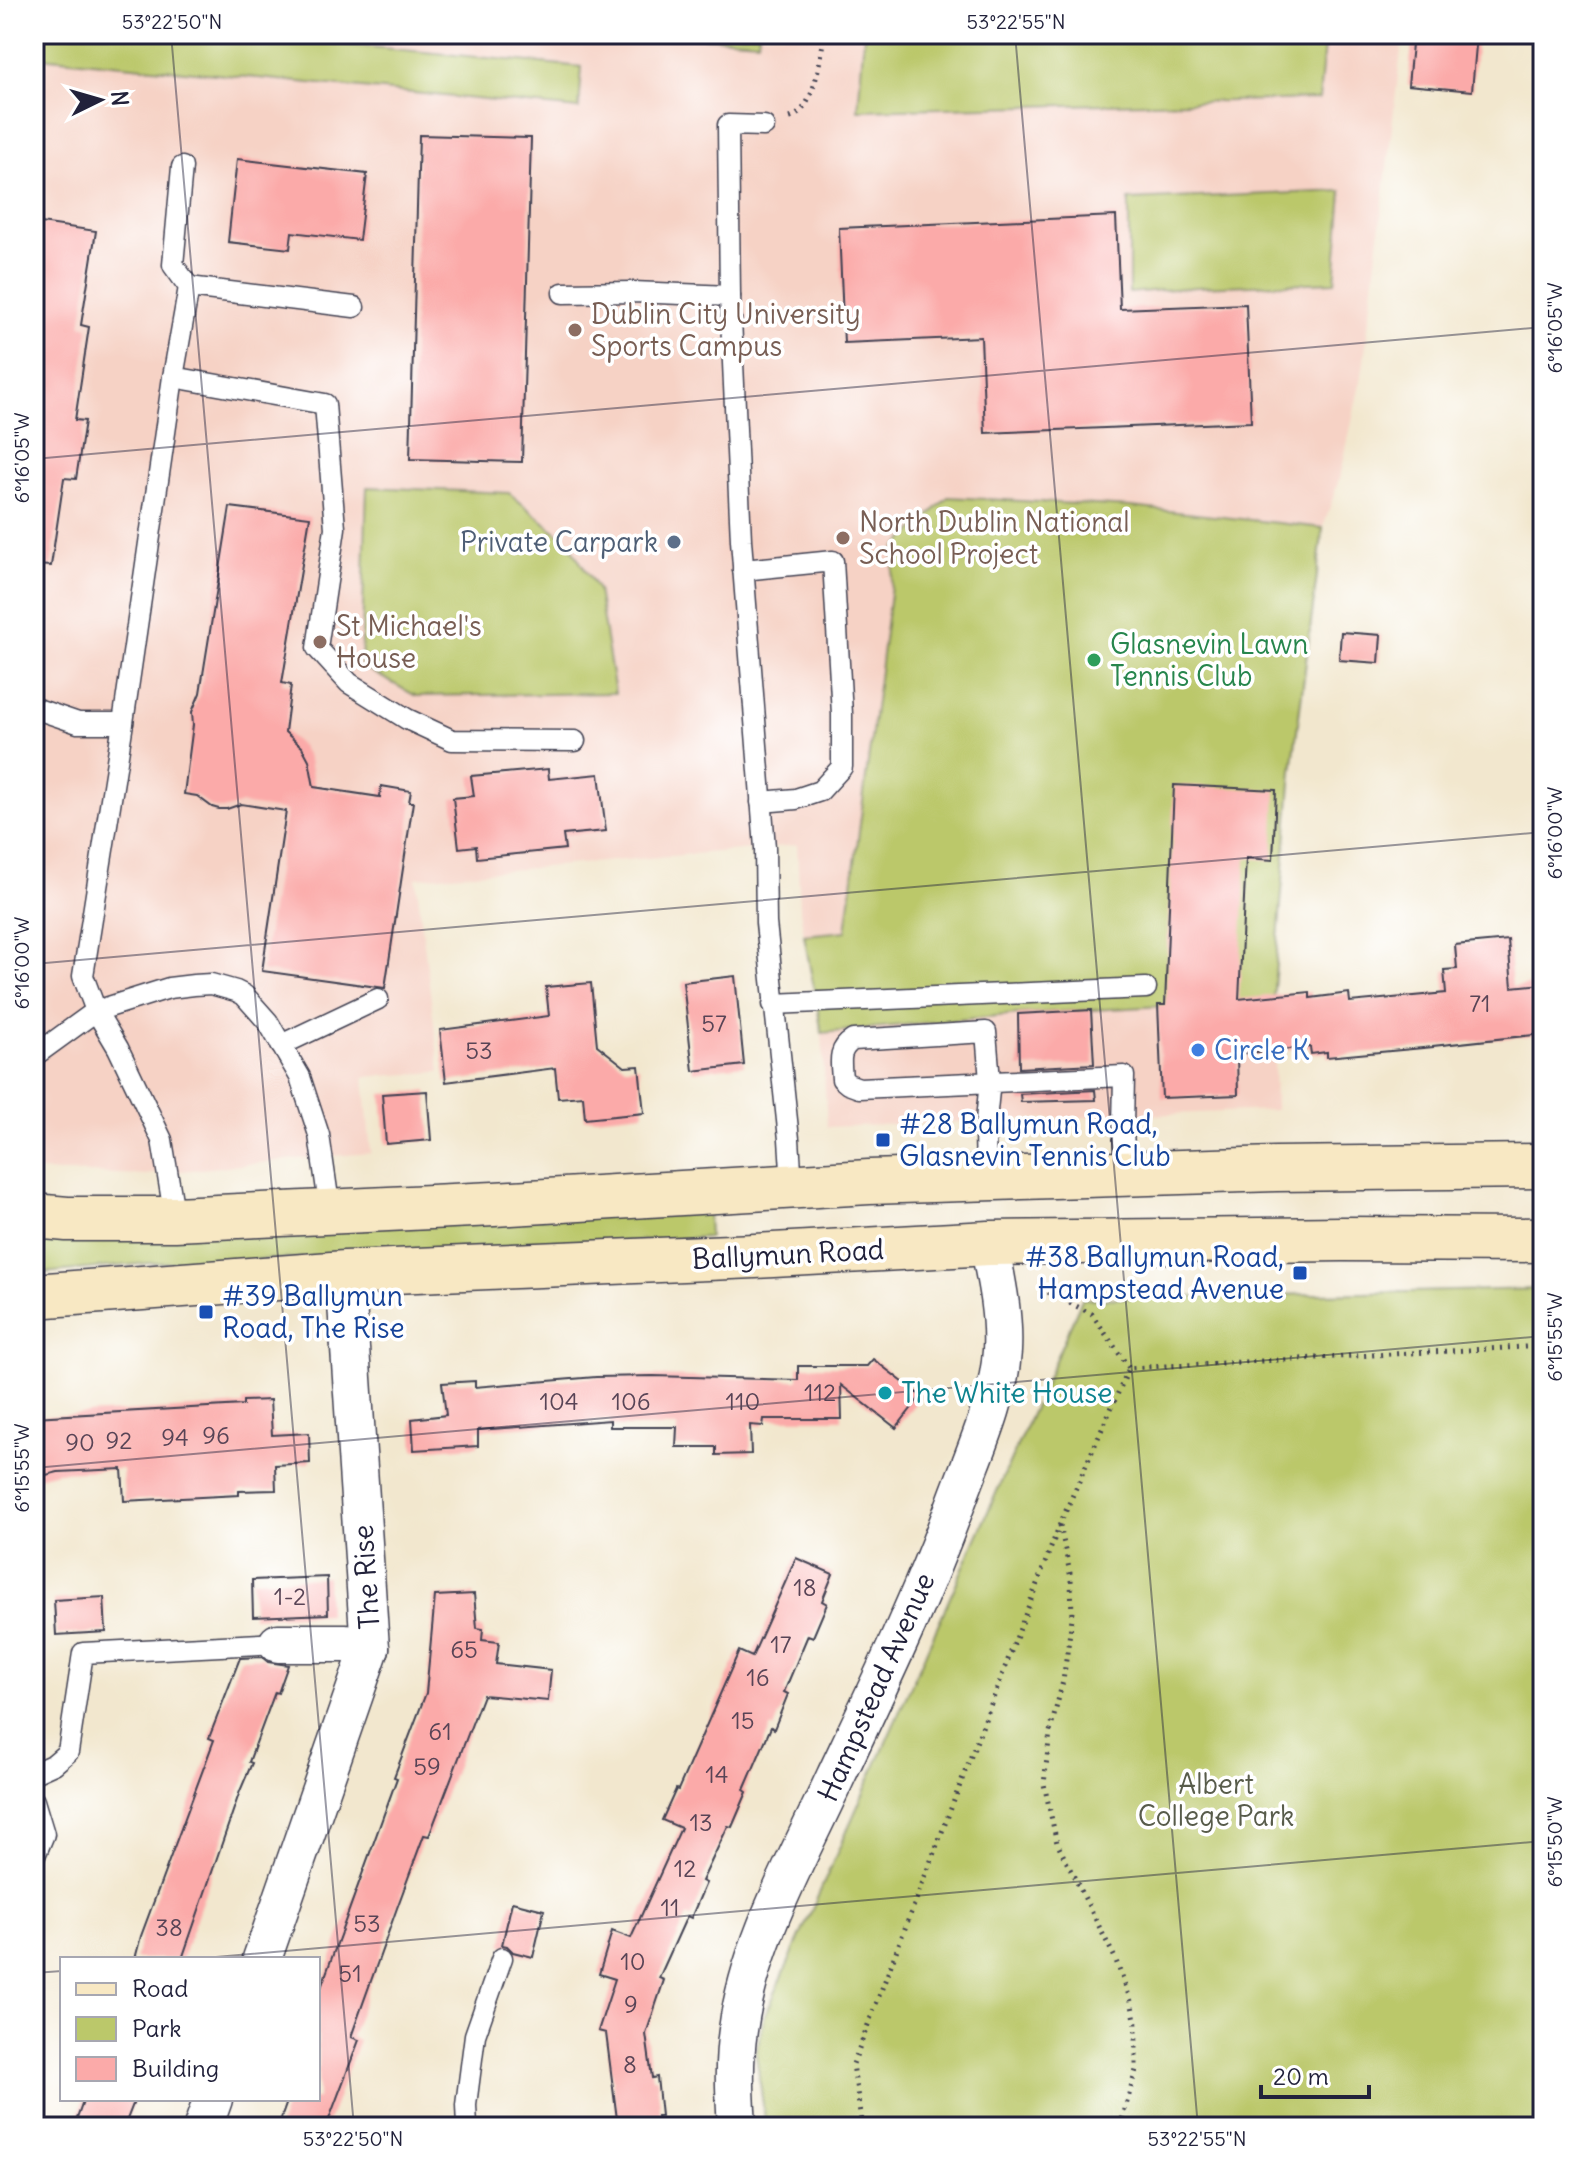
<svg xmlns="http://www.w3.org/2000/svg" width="1577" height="2161" font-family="Delius,sans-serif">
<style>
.built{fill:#f6d2c5}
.green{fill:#bbc86a;stroke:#6e7552;stroke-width:2}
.building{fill:#fbaaa9}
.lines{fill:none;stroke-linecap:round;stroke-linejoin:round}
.service-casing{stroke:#414051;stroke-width:23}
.minor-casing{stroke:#414051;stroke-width:41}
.secondary-casing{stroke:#414051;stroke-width:47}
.path{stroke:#414051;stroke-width:5;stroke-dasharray:2 6;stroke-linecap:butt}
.service{stroke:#fff;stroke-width:20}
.minor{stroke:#fff;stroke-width:38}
.secondary{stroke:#f8e8c3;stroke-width:44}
.ticks{fill:none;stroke:#22223b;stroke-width:2;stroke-opacity:0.45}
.education-dot{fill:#8d6e63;stroke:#fff;stroke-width:3}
.service-dot{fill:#5c6f8a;stroke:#fff;stroke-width:3}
.leisure-dot{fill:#2e9e5b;stroke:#fff;stroke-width:3}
.shop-dot{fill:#3f7fe0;stroke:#fff;stroke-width:3}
.transit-dot{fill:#1a4fb4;stroke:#fff;stroke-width:3}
.culture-dot{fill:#0f9aa8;stroke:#fff;stroke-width:3}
.labels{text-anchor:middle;stroke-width:7;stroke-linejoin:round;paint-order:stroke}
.number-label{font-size:24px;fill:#584456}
.education-label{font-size:28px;fill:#785e54;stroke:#fff;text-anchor:start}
.service-label{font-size:28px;fill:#4e5e75;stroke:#fff;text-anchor:end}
.leisure-label{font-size:28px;fill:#27864d;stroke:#fff;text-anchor:start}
.shop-label{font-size:28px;fill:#366cbe;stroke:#fff;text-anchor:start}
.transit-label{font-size:28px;fill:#164399;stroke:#fff;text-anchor:start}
.street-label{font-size:28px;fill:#22223b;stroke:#fff}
.culture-label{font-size:28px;fill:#0d838f;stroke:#fff;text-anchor:start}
.park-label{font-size:28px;fill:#585c4b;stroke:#fff}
.neatline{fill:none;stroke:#22223b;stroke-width:3}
.ticks-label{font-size:20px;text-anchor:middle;fill:#22223b}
</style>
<rect width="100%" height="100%" fill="#fff"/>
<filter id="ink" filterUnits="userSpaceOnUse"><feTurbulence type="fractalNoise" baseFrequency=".0125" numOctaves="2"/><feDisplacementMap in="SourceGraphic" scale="16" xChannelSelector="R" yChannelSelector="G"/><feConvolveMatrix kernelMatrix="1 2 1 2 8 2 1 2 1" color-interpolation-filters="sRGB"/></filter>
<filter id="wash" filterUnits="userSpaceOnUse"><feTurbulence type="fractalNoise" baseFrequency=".006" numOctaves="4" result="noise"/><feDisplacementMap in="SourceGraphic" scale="32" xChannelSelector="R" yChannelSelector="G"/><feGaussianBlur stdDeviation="1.8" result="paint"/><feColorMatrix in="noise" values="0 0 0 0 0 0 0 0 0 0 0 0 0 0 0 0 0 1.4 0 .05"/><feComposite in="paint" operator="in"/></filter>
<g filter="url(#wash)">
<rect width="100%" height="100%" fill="#f2e7ce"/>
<g class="built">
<path d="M34 34H1403L1363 369 1341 473 1323 528 1131 507 896 548 846 931 804 935 800 911 797 845 416 878 440 1072 364 1077 371 1153 307 1158 144 1175 34 1171Z"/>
<path d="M1273 1000 1275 1110 827 1127 822 1033 1018 1014Z"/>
</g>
<g class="green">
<path d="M43 34H235L582 67 579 109 40 57Z"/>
<path d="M656 34H759L758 41Z"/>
<path d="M864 34H1325L1319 99 858 110Z"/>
<path d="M1342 191 1335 282 1197 287 1129 293V200Z"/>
<path d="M367 487 509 493 567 541 598 590 615 693 416 696 361 666Z"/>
<path d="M948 497 1131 507 1323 528 1292 771 1273 1000 1018 1014 822 1033 804 935 846 931 896 548Z"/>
<path d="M708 1211 709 1237 312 1258 151 1263 34 1274V1238Z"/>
<path d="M1543 1289V2127H766L756 2054 764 2018 1082 1299Z"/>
</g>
<g id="blocks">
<g class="building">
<path d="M1413 34H1477L1472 91 1408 85Z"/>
<path d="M419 135 531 138 522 462 410 459Z"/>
<path d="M237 159 367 174 359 240 292 232 290 249 228 242Z"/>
<path d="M1116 216 1120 309 1246 304 1251 422 985 433 981 337 844 343 839 228Z"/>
<path d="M34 222 96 231 81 325 89 327 75 420 85 421 76 479 64 478 51 566 34 565Z"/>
<path d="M230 507 310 517 282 683 291 685 285 732 302 747 309 760 314 787 380 797 381 786 411 791 409 802H413L385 988 262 971 286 811 241 804 227 809H219L212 807 197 796 184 794 193 725 192 712 200 693Z"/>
<path d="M1341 632 1381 635 1379 663 1339 660Z"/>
<path d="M548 769 549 779 599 774 606 831 563 835 565 849 477 858 476 846 459 848 453 798 474 796 471 776Z"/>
<path d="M1174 785 1276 790 1273 860 1246 858 1239 999 1310 992V998L1349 993 1350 1002 1446 993 1444 970 1457 969 1455 945 1508 940 1512 987 1543 984V1034L1433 1046V1047L1327 1057V1052L1311 1054 1310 1047 1237 1054 1238 1095 1162 1098 1158 1005H1165Z"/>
<path d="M735 976 744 1065 693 1071 683 982Z"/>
<path d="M591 983 597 1045 625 1067 639 1066 644 1113 585 1119 583 1096 558 1098 555 1068 446 1082 440 1030 549 1016 546 987Z"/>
<path d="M1091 1010 1094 1064 1019 1068 1018 1014Z"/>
<path d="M1095 1090 1096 1100 1021 1102 1020 1094Z"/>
<path d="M427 1091 431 1140 386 1144 382 1094Z"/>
<path d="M873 1359 921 1396 896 1428 841 1385 842 1419H764L763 1426 750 1425 751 1454 716 1455V1447H676L677 1427H610V1420L478 1430V1446L414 1450 412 1419 446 1415 442 1383 475 1381V1387L596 1377 653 1376 798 1380V1366H867Z"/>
<path d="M270 1400 272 1435 309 1433 310 1463 275 1465 276 1490 239 1491V1495L124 1501 122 1469 58 1472 34 1478V1417L243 1405V1401Z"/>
<path d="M796 1558 833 1574 822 1601 827 1604 813 1637 808 1635 784 1692 788 1694 774 1729 771 1727 744 1790 747 1792 732 1827 728 1826 702 1881 706 1883 691 1918 687 1916 659 1978 664 1980 646 2034 652 2078 657 2077 661 2116H657L658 2127H618L606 2033 598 2031 615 1979 599 1974 612 1931 631 1938 681 1828 662 1820 676 1789 678 1790 739 1651 752 1657Z"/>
<path d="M327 1577 328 1614 253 1617 252 1580Z"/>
<path d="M474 1594 477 1628 483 1629 482 1640 499 1642 496 1664 551 1670 548 1701 483 1695 429 1836 424 1835 397 1908 351 2037 359 2040 326 2127H278L288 2099H318V1996L397 1778 394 1777 426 1693 435 1596Z"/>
<path d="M104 1597 106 1632 56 1635 54 1600Z"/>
<path d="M262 1657 268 1662 288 1665 278 1693 275 1692 249 1762 252 1763 240 1791 182 1959H135L141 1936 214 1740 209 1738 240 1658Z"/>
<path d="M512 1902 544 1910 533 1957 513 1952 507 1946 502 1945Z"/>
<path d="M84 2099H135L124 2127H74Z"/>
</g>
</g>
</g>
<g filter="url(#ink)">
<use href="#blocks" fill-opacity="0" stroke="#414051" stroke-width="2"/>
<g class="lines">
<defs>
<g id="service">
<path d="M189 287 354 307"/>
<path d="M563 293 633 292 730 296 741 540 765 848 766 923 789 1139 792 1186"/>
<path d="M730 296 728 125 764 126"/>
<path d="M173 377 325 404 335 528 317 648 349 683 407 719 452 740 575 741"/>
<path d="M743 570 833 561 842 714V767L820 791 796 799 761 802"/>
<path d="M34 708 78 723H123"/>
<path d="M773 1004 1146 988"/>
<path d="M281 1045 378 999"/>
<path d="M34 1056 96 1011 169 988 194 985 211 984 236 991 244 995 268 1022 300 1077 319 1135 330 1211"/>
<path d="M986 1178 985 1130 990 1081 986 1032 853 1040C837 1050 841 1062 842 1079L848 1084 859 1088 1124 1076 1123 1127 1125 1175"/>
<path d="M175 1219 162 1140 118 1048 96 1011 83 976 123 723 173 377 189 287 173 265 182 167"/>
<path d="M34 1773 54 1764 68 1752 83 1653 278 1643"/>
<path d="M34 1801 44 1834 34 1858"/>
<path d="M467 2127 466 2105 475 2035 502 1958"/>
</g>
<g id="minor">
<path d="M278 1643H346L370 1648"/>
<path d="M262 1959 370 1648 345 1273"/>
<path d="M203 2127 213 2099"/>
<path d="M737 2127C735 2095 733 2063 738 2030 750 1941 798 1859 835 1778 879 1685 924 1592 959 1495 976 1449 999 1400 1002 1351 1004 1314 996 1279 989 1243"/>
</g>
<g id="secondary">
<path d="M34 1216 67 1219H175L494 1204 869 1182 1276 1169 1543 1166"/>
<path d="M34 1296 345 1273 755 1256 989 1243 1342 1239 1543 1240"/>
</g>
</defs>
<use href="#service" class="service-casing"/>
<use href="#minor" class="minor-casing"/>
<use href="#secondary" class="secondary-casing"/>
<g class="path">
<path d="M790 118C816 110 819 58 825 34"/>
<path d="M1048 1292 1092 1314 1129 1368"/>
<path d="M1060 1525 1071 1578 1072 1618 1063 1681 1050 1732 1044 1784 1057 1843 1115 1958 1131 2001 1136 2024V2070L1120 2127"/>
<path d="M862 2127 853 2064 1060 1524 1129 1368 1543 1346"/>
</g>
<use href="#service" class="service"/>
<use href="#minor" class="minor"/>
<use href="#secondary" class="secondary"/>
</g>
</g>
<path class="ticks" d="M171 34 354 2127M1015 34 1198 2127M34 459 1543 327M34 964 1543 832M34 1468 1543 1336M193 1959 1543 1841M34 1973 62 1971"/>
<g class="education-dot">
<circle cx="575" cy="330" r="8"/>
<circle cx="843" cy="538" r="8"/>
<circle cx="320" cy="642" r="8"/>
</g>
<circle class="service-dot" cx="674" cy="542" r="8"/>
<circle class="leisure-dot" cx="1094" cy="660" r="8"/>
<circle class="shop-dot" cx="1198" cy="1050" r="8"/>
<g class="transit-dot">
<rect x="875" y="1132" width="16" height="16" rx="4"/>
<rect x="1292" y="1265" width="16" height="16" rx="4"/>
<rect x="198" y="1304" width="16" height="16" rx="4"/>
</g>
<circle class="culture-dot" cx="885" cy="1393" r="8"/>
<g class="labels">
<g class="number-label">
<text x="1480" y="1012">71</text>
<text x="714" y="1032">57</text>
<text x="479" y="1059">53</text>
<text x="820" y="1401">112</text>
<text x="559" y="1410">104</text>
<text x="631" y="1410">106</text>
<text x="743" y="1410">110</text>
<text x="216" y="1444">96</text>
<text x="175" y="1446">94</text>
<text x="119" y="1449">92</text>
<text x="80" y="1451">90</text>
<text x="805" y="1596">18</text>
<text x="290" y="1605">1-2</text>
<text x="781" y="1653">17</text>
<text x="464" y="1658">65</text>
<text x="758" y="1686">16</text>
<text x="743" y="1729">15</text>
<text x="440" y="1740">61</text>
<text x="427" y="1775">59</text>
<text x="717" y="1783">14</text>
<text x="701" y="1831">13</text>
<text x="685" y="1877">12</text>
<text x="670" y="1916">11</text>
<text x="367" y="1932">53</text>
<text x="169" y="1936">38</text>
<text x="633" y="1970">10</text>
<text x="350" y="1982">51</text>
<text x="631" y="2013">9</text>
<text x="630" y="2073">8</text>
</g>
<g class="education-label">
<text x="591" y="324">Dublin City University<tspan x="591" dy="32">Sports Campus</tspan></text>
<text x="859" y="532">North Dublin National<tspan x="859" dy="32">School Project</tspan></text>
<text x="336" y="636">St Michael's<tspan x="336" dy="32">House</tspan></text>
</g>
<g class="service-label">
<text x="658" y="552">Private Carpark</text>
</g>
<g class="leisure-label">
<text x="1110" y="654">Glasnevin Lawn<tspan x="1110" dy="32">Tennis Club</tspan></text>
</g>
<g class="shop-label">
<text x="1214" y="1060">Circle K</text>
</g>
<g class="transit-label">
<text x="899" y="1134">#28 Ballymun Road,<tspan x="899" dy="32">Glasnevin Tennis Club</tspan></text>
<text x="1284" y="1267" text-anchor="end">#38 Ballymun Road,<tspan x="1284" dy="32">Hampstead Avenue</tspan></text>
<text x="222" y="1306">#39 Ballymun<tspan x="222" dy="32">Road, The Rise</tspan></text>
</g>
<g class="street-label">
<text transform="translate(788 1254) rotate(-3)" y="10">Ballymun Road</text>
<text transform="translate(366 1577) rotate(-94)" y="10">The Rise</text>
<text transform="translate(876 1687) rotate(-66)" y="10">Hampstead Avenue</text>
</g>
<g class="culture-label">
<text x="901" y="1403">The White House</text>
</g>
<g class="park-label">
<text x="1216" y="1794">Albert<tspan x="1216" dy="32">College Park</tspan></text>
</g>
</g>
<rect width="1577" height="2161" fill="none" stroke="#fff" stroke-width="88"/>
<rect x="60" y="1957" width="260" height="144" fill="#ffffff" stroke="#a7a7b1" stroke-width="2"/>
<rect x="76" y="1983" width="40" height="12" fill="#f8e8c3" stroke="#a7a7b1" stroke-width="2"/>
<text x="132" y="1997" font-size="24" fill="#22223b">Road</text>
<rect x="76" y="2017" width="40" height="24" fill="#bbc86a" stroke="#a7a7b1" stroke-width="2"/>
<text x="132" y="2037" font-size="24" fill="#22223b">Park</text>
<rect x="76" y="2057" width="40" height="24" fill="#fbaaa9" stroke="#a7a7b1" stroke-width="2"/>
<text x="132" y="2077" font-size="24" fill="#22223b">Building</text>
<g transform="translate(100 100) rotate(85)" stroke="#ffffff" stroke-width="6" paint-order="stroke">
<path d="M0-6L14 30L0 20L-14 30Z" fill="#22223b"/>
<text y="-12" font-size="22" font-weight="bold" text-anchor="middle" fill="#22223b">N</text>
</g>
<path d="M1261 2085v12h108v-12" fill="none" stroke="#22223b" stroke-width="4"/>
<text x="1273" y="2085" font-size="24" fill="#22223b" stroke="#ffffff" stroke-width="6" paint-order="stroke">20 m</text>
<rect x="44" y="44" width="1489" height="2073" class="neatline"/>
<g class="ticks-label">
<text x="172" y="29">53°22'50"N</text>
<text x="1016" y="29">53°22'55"N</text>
<text transform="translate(1555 328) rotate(-90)" y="7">6°16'05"W</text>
<text transform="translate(22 458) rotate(-90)" y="7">6°16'05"W</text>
<text transform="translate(1555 833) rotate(-90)" y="7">6°16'00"W</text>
<text transform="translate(22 963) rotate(-90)" y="7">6°16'00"W</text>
<text transform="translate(1555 1337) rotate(-90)" y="7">6°15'55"W</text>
<text transform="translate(22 1468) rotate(-90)" y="7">6°15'55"W</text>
<text transform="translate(1555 1842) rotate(-90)" y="7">6°15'50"W</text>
<text x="353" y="2146">53°22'50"N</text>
<text x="1197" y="2146">53°22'55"N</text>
</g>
</svg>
